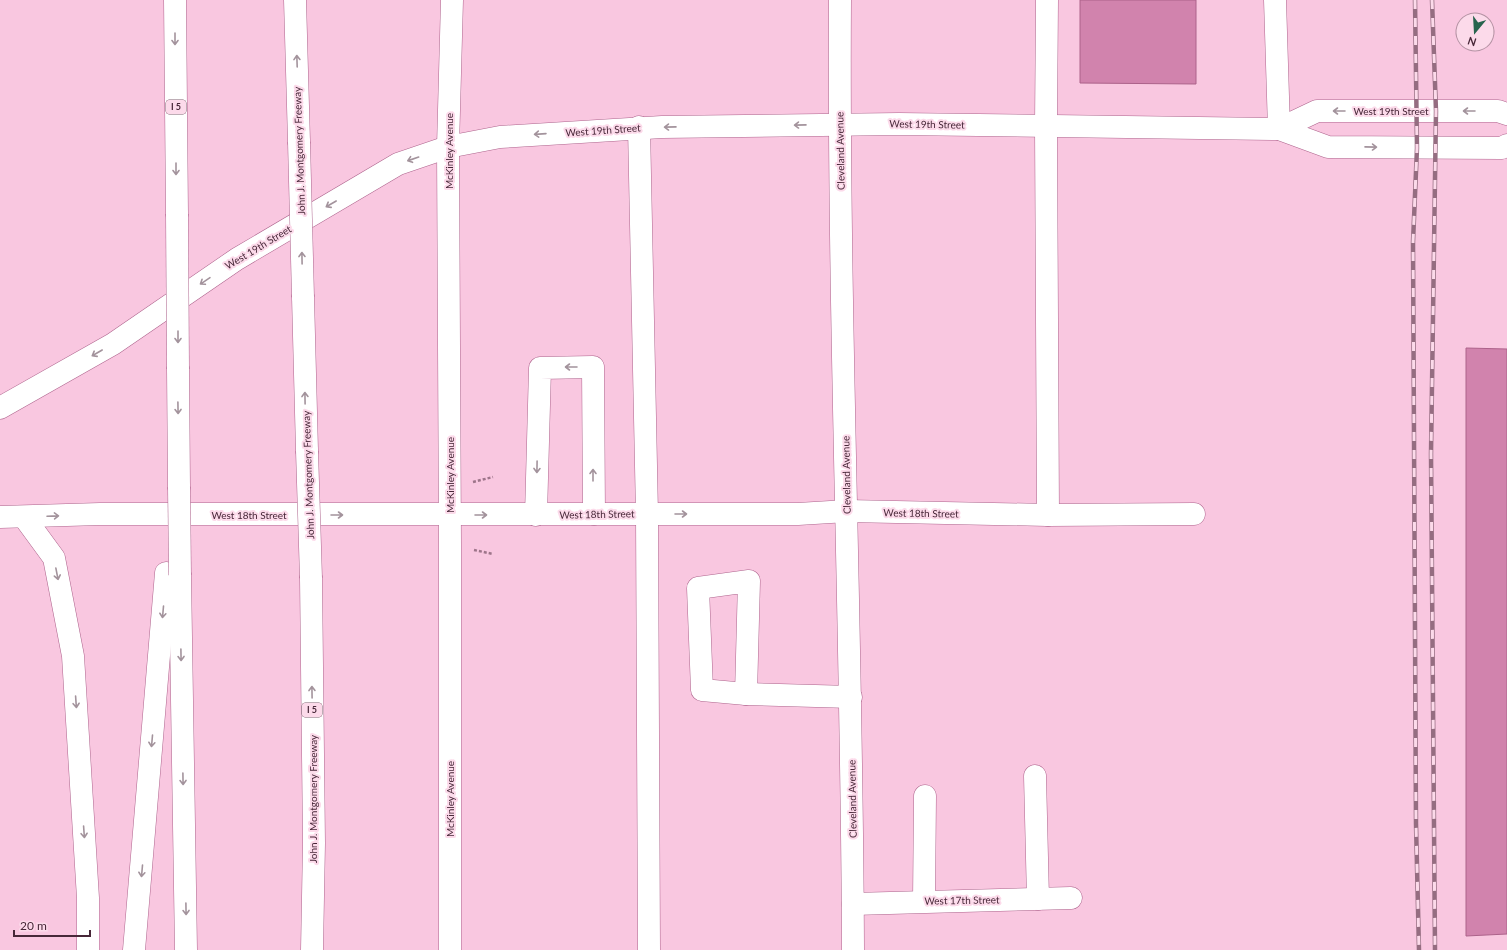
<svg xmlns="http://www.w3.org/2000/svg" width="1507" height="950" font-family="Lato,sans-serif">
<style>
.building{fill:#d183ad;stroke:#ac628a}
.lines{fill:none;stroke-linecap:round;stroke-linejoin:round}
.minor-casing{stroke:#ae648d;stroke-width:23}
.major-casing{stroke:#ae648d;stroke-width:23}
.highway-casing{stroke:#ae648d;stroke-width:23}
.path{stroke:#9e758a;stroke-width:2.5;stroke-dasharray:3 2;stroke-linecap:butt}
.minor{stroke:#fff;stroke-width:22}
.major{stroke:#fff;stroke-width:22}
.highway{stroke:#fff;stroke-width:22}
.rail-casing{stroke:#956d81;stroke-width:4.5}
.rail{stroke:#fcdaea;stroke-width:3;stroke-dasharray:9;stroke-linecap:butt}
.highway-bridge-casing{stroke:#ae648d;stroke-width:23;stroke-linecap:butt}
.highway-bridge{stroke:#fff;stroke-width:22}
.oneway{stroke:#a3939c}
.labels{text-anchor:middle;stroke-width:4;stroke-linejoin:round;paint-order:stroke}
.shield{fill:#fcdaea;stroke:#7d5d6d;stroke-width:1}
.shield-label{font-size:9px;font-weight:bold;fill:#472738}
.street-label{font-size:10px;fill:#472738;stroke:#fcdaea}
</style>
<rect width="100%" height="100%" fill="#f9c7e0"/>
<g class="building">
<path d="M1080 0H1196V84L1080 83Z"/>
<path d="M1466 348 1507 349V934L1466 936Z"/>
</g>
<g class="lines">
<defs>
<g id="minor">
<path d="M1047 0 1046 126 1048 515"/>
<path d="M1275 0 1279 129"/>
<path d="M639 127 647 514 649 950"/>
<path d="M847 511 1048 515 1194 514"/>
<path d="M536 515 540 368 593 367 594 514"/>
<path d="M749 581 746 694 702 690 698 588Z"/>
<path d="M746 694 851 697"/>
<path d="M1035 776 1038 899"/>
<path d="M924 901 925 796"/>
<path d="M853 904 1071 898"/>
<path d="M450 950V545L448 147 452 0"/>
</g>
<g id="major">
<path d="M840 0C838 317 852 633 853 950"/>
<path d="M1279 129 1317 111H1498L1507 114"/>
<path d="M0 408 113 344 237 259 398 164 448 147 500 137 662 127 899 124 1279 129 1328 147 1502 148 1507 145"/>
<path d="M0 517 100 514H798L847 511"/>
</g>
<g id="highway">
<path d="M175 0 177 214"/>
<path d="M295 0 299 142"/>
<path d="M303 297 307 451"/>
<path d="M178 369 179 487"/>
<path d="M24 517 54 558 73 656 88 898V950"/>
<path d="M180 575 186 950"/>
<path d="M311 578 314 843 312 950"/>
<path d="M134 950 166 573"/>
</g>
</defs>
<use href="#minor" class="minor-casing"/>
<use href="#major" class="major-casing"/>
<use href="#highway" class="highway-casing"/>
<g class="path">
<path d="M473 482 493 477"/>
<path d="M474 550 493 554"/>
</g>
<use href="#minor" class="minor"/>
<use href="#major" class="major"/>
<use href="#highway" class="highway"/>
<defs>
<g id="rail">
<path d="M1415 0 1417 148 1413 242 1416 824 1419 950"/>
<path d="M1432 0 1436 111 1431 454 1435 950"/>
</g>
</defs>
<use href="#rail" class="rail-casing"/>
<use href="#rail" class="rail"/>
<defs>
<g id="highway-bridge">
<path d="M299 142 303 297"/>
<path d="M177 214 178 369"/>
<path d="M307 451 311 578"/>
<path d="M179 487 180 575"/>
</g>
</defs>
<use href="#highway-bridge" class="highway-bridge-casing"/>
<use href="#highway-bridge" class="highway-bridge"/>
</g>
<defs><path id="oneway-shaft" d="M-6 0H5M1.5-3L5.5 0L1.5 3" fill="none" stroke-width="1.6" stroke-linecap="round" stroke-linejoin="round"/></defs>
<g class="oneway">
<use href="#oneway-shaft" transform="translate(175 39) rotate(90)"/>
<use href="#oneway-shaft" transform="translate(297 61) rotate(-92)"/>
<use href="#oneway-shaft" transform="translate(1339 111) rotate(180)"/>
<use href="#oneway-shaft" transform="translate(1469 111) rotate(-180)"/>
<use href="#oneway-shaft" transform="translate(800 125) rotate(179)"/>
<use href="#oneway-shaft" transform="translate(670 127) rotate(179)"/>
<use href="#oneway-shaft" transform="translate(540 134) rotate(176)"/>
<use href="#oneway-shaft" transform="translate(1371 147) rotate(1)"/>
<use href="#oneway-shaft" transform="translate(413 159) rotate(161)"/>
<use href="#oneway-shaft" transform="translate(176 169) rotate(90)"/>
<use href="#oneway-shaft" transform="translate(331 204) rotate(150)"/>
<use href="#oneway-shaft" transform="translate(302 258) rotate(-91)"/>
<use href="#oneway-shaft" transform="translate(205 281) rotate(146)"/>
<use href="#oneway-shaft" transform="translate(178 337) rotate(90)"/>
<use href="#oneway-shaft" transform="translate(97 353) rotate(150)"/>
<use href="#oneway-shaft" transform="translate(571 367) rotate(180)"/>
<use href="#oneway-shaft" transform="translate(305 398) rotate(-91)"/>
<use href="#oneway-shaft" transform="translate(178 408) rotate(89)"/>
<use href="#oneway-shaft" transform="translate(537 467) rotate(91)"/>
<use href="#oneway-shaft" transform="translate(593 475) rotate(-90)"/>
<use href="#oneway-shaft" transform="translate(681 514)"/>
<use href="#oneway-shaft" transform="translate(337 515)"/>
<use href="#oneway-shaft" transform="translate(481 515)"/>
<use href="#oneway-shaft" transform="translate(53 516) rotate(-2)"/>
<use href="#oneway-shaft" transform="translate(57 574) rotate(79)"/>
<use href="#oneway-shaft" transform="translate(163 612) rotate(95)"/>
<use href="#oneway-shaft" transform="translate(181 655) rotate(89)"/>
<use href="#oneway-shaft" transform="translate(312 692) rotate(-91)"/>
<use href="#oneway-shaft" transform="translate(76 702) rotate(86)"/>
<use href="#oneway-shaft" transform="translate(152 741) rotate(95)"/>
<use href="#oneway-shaft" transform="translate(183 779) rotate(89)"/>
<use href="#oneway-shaft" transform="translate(84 832) rotate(86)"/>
<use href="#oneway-shaft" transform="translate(142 871) rotate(95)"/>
<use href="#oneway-shaft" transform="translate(186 909) rotate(89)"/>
</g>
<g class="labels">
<g class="shield">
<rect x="166" y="100" width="20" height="14" rx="3"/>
<rect x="302" y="703" width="20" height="14" rx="3"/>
</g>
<g class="shield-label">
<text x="176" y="110">I 5</text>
<text x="312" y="713">I 5</text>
</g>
<g class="street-label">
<text x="1391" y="115">West 19th Street</text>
<text transform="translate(927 124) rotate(1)" y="4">West 19th Street</text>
<text transform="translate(603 130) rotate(-4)" y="4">West 19th Street</text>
<text transform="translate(299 151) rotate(-92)" y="4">John J. Montgomery Freeway</text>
<text transform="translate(449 151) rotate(-90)" y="4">McKinley Avenue</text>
<text transform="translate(840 151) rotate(-91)" y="4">Cleveland Avenue</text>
<text transform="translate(258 247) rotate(-31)" y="4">West 19th Street</text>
<text transform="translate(308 475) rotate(-92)" y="4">John J. Montgomery Freeway</text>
<text transform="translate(450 475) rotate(-90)" y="4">McKinley Avenue</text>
<text transform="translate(846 475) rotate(-91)" y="4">Cleveland Avenue</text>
<text transform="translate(921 513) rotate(1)" y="4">West 18th Street</text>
<text transform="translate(597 514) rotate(-1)" y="4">West 18th Street</text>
<text x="249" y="519">West 18th Street</text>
<text transform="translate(313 799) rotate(-90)" y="4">John J. Montgomery Freeway</text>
<text transform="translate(450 799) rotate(-90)" y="4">McKinley Avenue</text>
<text transform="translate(852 799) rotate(-91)" y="4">Cleveland Avenue</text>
<text transform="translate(962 900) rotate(-1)" y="4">West 17th Street</text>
</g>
</g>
<g transform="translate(1475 32) rotate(198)"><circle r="19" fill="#fcdaea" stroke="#b492a3"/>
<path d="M0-3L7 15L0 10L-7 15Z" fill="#28644e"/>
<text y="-6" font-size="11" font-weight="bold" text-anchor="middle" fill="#472738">N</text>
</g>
<path d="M14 930v6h76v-6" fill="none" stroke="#472738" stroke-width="2"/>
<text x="20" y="930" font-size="12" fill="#472738" stroke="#fcdaea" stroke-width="3" paint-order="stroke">20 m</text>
</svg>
